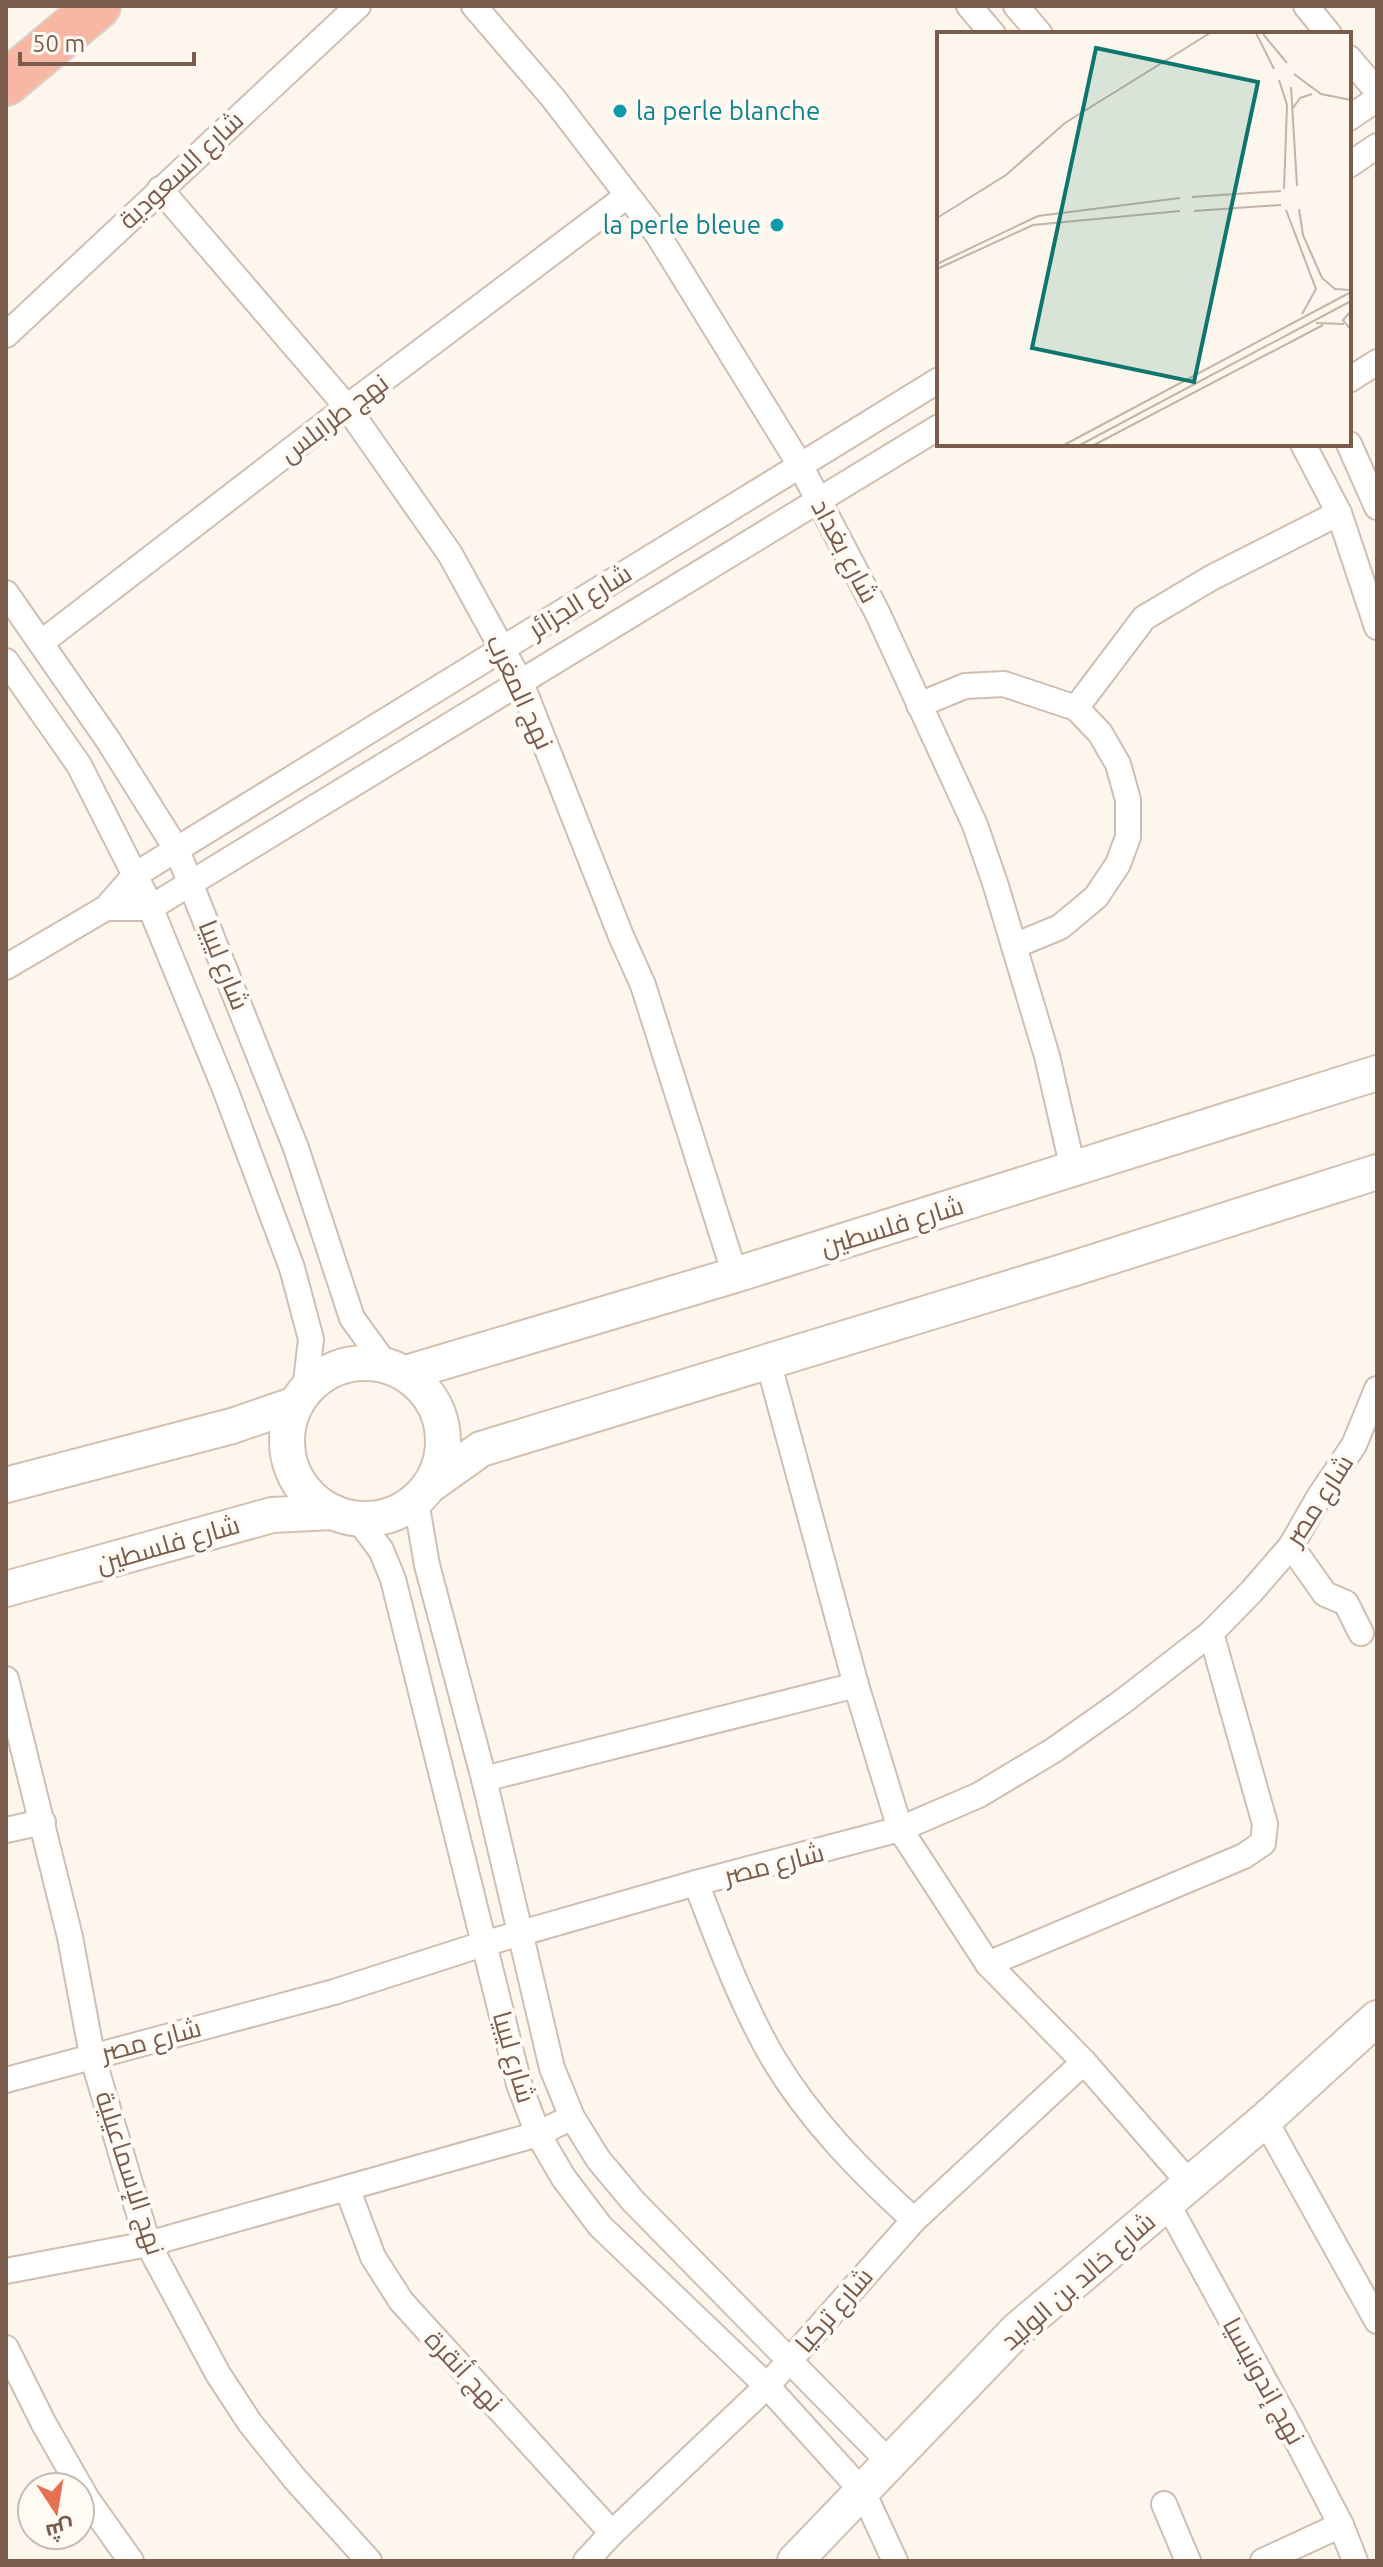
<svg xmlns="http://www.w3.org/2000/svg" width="1383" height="2567" font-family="Ubuntu,Cairo,sans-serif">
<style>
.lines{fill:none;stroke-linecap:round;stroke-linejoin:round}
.street-casing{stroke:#d1beb0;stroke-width:28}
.secondary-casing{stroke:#d6c0b0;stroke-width:38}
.highway-casing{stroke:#dad1cd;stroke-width:48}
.street{stroke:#fff;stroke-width:24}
.secondary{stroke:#fff;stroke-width:34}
.highway{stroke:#f7b7a3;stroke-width:44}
.culture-dot{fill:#0f9aa8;stroke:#fffaf3;stroke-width:3}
.labels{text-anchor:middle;stroke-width:8;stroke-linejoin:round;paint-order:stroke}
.culture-label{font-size:26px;fill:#0d838f;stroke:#fffaf3;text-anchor:start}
.street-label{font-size:26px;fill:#7a5c4d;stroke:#fffaf3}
.inset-road{fill:none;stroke:#c5b3a7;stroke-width:2}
.view{fill:#0f766e;fill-opacity:0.15;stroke:#0f766e;stroke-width:4}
.inset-edge{fill:none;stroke:#7a5c4d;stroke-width:4}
</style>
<rect width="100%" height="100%" fill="#fdf6ec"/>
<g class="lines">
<defs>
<g id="street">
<path d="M474 6 553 98 658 235 800 465 877 612 975 825 996 886 1047 1056 1073 1169"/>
<path d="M969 6 993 34"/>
<path d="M1016 6 1040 34"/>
<path d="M1306 6 1329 34"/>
<path d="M1349 58 1377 91"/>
<path d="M1349 118 1377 99"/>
<path d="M1349 165 1377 146"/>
<path d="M160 189 347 407 450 554 521 683 621 936 643 985 735 1275"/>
<path d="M6 335 358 6"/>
<path d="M1349 380 1377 362"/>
<path d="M1303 444 1339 513 1377 627"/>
<path d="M1349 444 1377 507"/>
<path d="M6 593 108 740 177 850 296 1148 352 1318 386 1365"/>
<path d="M42 642 347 407 627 196"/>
<path d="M6 661 79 765 146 897 225 1089 292 1268 311 1339 305 1391"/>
<path d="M919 705 965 686 1004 684 1076 708 1100 733 1118 764 1128 800V837L1118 864 1096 897 1060 927 1014 946"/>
<path d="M1076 708 1144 618 1211 578 1339 513"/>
<path d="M106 908H150L939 427"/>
<path d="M6 967 106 908 135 875 939 380"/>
<path d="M768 1361 856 1685 900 1829 988 1964 1084 2062 1190 2184"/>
<path d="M416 1501 427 1565 484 1779 552 2068 572 2117 598 2159 633 2201 890 2463"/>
<path d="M356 1517 381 1550 393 1579 519 2084 538 2134 563 2177 600 2226 767 2386 863 2492 895 2561"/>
<path d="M1291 1546 1325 1594 1346 1603 1361 1633"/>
<path d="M6 1679 70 1937 92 2055 148 2244 218 2374 250 2423 295 2479 369 2561"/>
<path d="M484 1779 856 1685"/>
<path d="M6 1830 43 1822"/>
<path d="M696 1883C719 1942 741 2003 773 2058 810 2120 861 2172 914 2220"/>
<path d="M988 1964 1244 1856 1263 1843 1265 1824 1211 1633"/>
<path d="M6 2080 334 1992 483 1944 696 1883 900 1829 979 1795 1054 1750 1122 1702 1211 1633 1252 1591 1291 1546 1319 1497 1354 1445 1377 1389"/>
<path d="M1265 2120 1377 2321"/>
<path d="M347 2188 373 2257 401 2301 612 2533"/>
<path d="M1167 2203 1290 2427 1341 2525 1355 2561"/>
<path d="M6 2271 148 2244 538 2134 572 2117"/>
<path d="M6 2348 44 2424 87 2499 131 2561"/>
<path d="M1164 2504 1188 2561"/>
<path d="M586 2561 612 2533 767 2386 914 2220 1084 2062"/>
<path d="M1263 2561 1341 2525"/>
</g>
<g id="secondary">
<circle cx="365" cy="1441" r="78"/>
<path d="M406 1373 735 1275 1377 1073"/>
<path d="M6 1485 232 1426 296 1404"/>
<path d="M429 1486 481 1449 1075 1268 1377 1172"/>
<path d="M6 1589 272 1515 333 1512"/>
<path d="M795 2561 1017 2330 1265 2120 1377 2018"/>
</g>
<path id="highway" d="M6 83 98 6"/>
</defs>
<use href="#street" class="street-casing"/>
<use href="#secondary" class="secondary-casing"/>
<use href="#highway" class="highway-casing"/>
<use href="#street" class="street"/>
<use href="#secondary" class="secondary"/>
<use href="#highway" class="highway"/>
</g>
<g class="culture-dot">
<circle cx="620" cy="111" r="8"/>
<circle cx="777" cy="225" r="8"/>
</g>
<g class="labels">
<g class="culture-label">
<text x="636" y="120">la perle blanche</text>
<text x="761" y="234" text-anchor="end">la perle bleue</text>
</g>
<g class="street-label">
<text transform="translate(181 170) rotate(-43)" y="9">شارع السعودية</text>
<text transform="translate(334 418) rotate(-37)" y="9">نهج طرابلس</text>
<text transform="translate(845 551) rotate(62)" y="9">شارع بغداد</text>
<text transform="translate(580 601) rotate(-32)" y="9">شارع الجزائر</text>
<text transform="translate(520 692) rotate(65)" y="9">نهج المغرب</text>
<text transform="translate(224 965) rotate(68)" y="9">شارع ليبيا</text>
<text transform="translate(892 1226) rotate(-17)" y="9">شارع فلسطين</text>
<text transform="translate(1319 1500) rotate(-57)" y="9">شارع مصر</text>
<text transform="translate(168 1544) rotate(-16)" y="9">شارع فلسطين</text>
<text transform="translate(774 1864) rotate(-14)" y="9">شارع مصر</text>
<text transform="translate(151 2040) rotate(-15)" y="9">شارع مصر</text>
<text transform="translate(514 2057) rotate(74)" y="9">شارع ليبيا</text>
<text transform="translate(130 2173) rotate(72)" y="9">نهج الإسماعيلية</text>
<text transform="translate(1078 2281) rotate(-41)" y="9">شارع خالد بن الوليد</text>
<text transform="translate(834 2310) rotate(-49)" y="9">شارع تركيا</text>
<text transform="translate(464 2371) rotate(47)" y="9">نهج أنقرة</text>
<text transform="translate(1264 2381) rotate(61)" y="9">نهج إندونيسيا</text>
</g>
</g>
<g transform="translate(937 32)">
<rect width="414" height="414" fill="#fdf6ec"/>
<path class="inset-road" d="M319 1 337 37M326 2 350 31M357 42 384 62 414 68M342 48 350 73 347 157M354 55 360 154M356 76 363 66 375 62M255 165 344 159M362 177 366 203 385 246 398 257 413 258M349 178 379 257 365 282M257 179 344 173M0 186 69 143 128 91 273 1M0 232 101 184 243 166M0 237 96 193 243 179M414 279 406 288 414 298M379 291 407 292M127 413 414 260M143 413 414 269M157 413 386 293"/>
<path class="view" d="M159 16 321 50 257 350 95 316Z"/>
<rect width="414" height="414" class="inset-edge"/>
</g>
<rect width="1383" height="2567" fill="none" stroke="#7a5c4d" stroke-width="16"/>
<g transform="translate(56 2511) rotate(168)"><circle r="38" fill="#fffaf3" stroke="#cabbb1" stroke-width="2"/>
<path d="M0-6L14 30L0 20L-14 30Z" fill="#e76f51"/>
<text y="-12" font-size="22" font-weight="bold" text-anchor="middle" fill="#7a5c4d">ش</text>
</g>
<path d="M20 52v12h174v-12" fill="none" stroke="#7a5c4d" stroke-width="4"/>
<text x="32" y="52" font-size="24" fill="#7a5c4d" stroke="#fffaf3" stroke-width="6" paint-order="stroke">50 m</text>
</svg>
